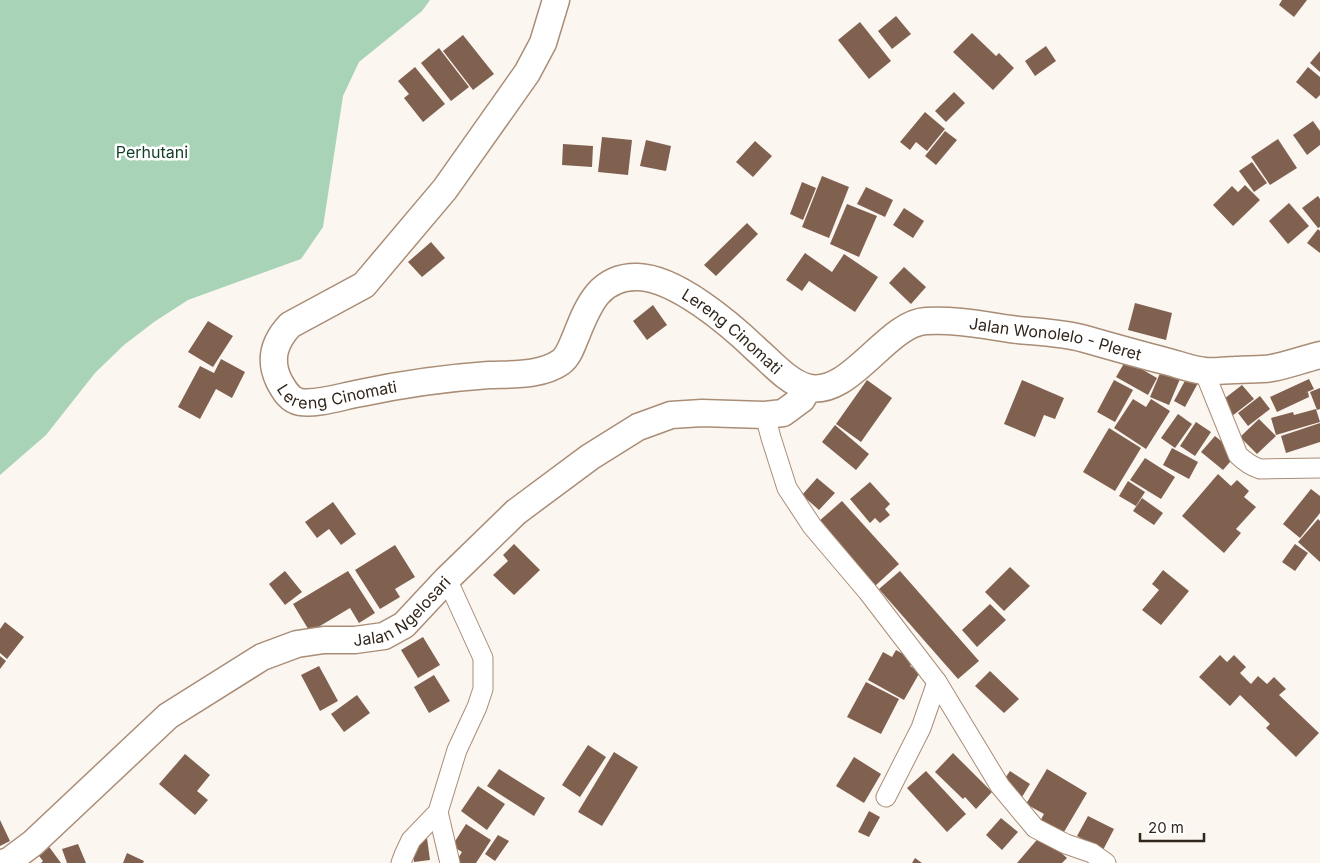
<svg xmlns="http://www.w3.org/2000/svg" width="1320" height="863" font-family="Inter,sans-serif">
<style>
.green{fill:#a8d3b7}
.building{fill:#806150}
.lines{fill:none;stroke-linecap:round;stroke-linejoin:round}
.street-casing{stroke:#a98d76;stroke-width:21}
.secondary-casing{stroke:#a98d76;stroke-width:29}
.street{stroke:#fff;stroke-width:19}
.secondary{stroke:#fff;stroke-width:26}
.labels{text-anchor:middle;stroke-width:5;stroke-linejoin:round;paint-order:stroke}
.park-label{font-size:16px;fill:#103f26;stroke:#fff}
.street-label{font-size:16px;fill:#31261c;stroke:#fff}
</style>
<rect width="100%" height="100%" fill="#fcf6f1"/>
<path class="green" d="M0 0H430L422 11 359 62 343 96 323 227 301 259 188 300 154 322 124 345 95 373 46 435 0 475Z"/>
<g class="building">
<path d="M1282 0H1307L1294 17 1279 5Z"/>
<path d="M896 16 911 34 892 49 878 31Z"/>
<path d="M860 22 891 61 869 79 838 40Z"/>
<path d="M972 33 996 56 999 53 1014 68 993 90 953 52Z"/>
<path d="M463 35 494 74 473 90 443 51Z"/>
<path d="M1046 46 1056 61 1035 76 1025 61Z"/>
<path d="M439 48 469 87 451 101 421 63Z"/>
<path d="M1320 51V72L1310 63Z"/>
<path d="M415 67 445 104 423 122 404 98 409 94 398 81Z"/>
<path d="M1308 67 1320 77V95L1316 99 1296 82Z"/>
<path d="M954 92 965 103 946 122 935 111Z"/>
<path d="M925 112 945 129 927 151 916 142 910 150 900 142Z"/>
<path d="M1313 121 1320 131V145L1307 155 1293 135Z"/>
<path d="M945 131 957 140 936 165 925 156Z"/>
<path d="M602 137 632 140 628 175 598 172Z"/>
<path d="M1278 139 1297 168 1270 185 1251 157Z"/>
<path d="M646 140 671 146 666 171 640 166Z"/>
<path d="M755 141 772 156 753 177 736 162Z"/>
<path d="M563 144 593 146 592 167 562 165Z"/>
<path d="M1252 162 1267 183 1254 192 1239 171Z"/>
<path d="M822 176 849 187 829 238 802 227Z"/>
<path d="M802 182 816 188 803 220 790 214Z"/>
<path d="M1245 185 1260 200 1233 226 1213 205 1232 186 1238 192Z"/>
<path d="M866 187 893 200 885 217 857 204Z"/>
<path d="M1318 196 1320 199V227L1318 228 1302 208Z"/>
<path d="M1289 203 1309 226 1288 244 1269 221Z"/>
<path d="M847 204 877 216 859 257 830 244Z"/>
<path d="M904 208 924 221 913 238 893 225Z"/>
<path d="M747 223 758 234 716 276 704 265Z"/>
<path d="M1318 229 1320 231V253L1307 243Z"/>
<path d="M431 242 445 258 422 277 408 262Z"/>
<path d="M805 253 832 272 844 254 878 277 855 312 809 281 802 291 786 280Z"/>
<path d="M904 267 926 287 911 304 889 283Z"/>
<path d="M1135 303 1172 313 1166 340 1128 330Z"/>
<path d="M653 305 667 325 647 340 633 321Z"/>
<path d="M208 321 233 336 213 367 188 352Z"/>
<path d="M221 359 245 372 232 398 216 389 200 419 178 407 200 366 214 373Z"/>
<path d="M1126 360 1157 378 1148 395 1116 377Z"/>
<path d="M1161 371 1180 379 1169 405 1150 397Z"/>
<path d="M1187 377 1198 383 1185 407 1174 401Z"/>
<path d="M1309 379 1314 389 1305 393 1308 392 1309 397 1277 412 1270 397Z"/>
<path d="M867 380 892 398 861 442 836 424Z"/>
<path d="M1022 380 1064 398 1055 419 1044 415 1035 437 1004 424Z"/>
<path d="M1114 380 1133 390 1115 422 1097 412Z"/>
<path d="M1242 385 1254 399 1232 416 1220 402Z"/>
<path d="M1320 388V409L1317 410 1310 392Z"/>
<path d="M1260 396 1270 409 1248 426 1238 413Z"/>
<path d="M1133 399 1146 407 1151 399 1170 411 1146 449 1114 428Z"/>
<path d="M1316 409 1320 422 1276 435 1271 418 1293 412 1294 415Z"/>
<path d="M1178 414 1192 424 1175 448 1161 438Z"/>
<path d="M1259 419 1276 436 1257 454 1240 437Z"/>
<path d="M1196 422 1211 432 1195 456 1180 446Z"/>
<path d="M1320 423V442L1286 453 1281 436Z"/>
<path d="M835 425 869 454 856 470 822 442Z"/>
<path d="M1109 428 1141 448 1115 491 1083 472Z"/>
<path d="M1215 436 1237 454 1223 470 1201 452Z"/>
<path d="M1172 448 1198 462 1189 479 1163 465Z"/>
<path d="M1145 458 1175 477 1161 499 1130 480Z"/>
<path d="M1218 474 1231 486 1237 480 1249 491 1244 497 1256 507 1236 529 1241 533 1224 553 1182 516Z"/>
<path d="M817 478 835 493 819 510 802 495Z"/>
<path d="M1128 481 1145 492 1136 506 1119 496Z"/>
<path d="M870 482 890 504 885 509 890 515 880 523 875 518 870 523 850 499Z"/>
<path d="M1311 489 1320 496V513L1300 538 1283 524Z"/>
<path d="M1142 498 1163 513 1154 525 1133 511Z"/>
<path d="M842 501 899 564 875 586 818 522Z"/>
<path d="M333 502 356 534 341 545 329 529 317 538 305 522Z"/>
<path d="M1318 519 1320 521V562L1298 542Z"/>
<path d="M514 544 540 570 514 595 493 575 508 561 503 555Z"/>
<path d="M1295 544 1308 553 1295 571 1282 562Z"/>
<path d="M395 545 415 577 395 589 400 597 380 609 355 570Z"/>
<path d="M1010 567 1030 586 1004 611 985 592Z"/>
<path d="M1163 570 1189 591 1161 625 1142 610 1159 590 1152 584Z"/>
<path d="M285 571 302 592 285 605 269 584Z"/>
<path d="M348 571 375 613 359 623 350 608 310 632 293 604Z"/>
<path d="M900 571 979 661 958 679 879 589Z"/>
<path d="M990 604 1006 620 977 647 962 630Z"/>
<path d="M5 622 24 637 7 659 0 653V629Z"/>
<path d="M423 637 440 665 418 678 401 650Z"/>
<path d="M896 650 914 660 910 666 920 672 904 700 868 680 883 652 892 657Z"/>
<path d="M1220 655 1227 662 1234 655 1246 667 1240 673 1251 684 1258 676 1267 684 1274 677 1286 689 1279 695 1319 733 1296 757 1266 728 1270 724 1240 695 1230 706 1199 677Z"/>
<path d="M0 656 6 661 0 669Z"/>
<path d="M319 666 338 701 320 711 301 675Z"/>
<path d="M990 671 1019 699 1004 713 975 686Z"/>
<path d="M434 675 450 701 429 713 414 687Z"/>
<path d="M866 682 899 699 881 734 847 717Z"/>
<path d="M357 695 370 713 344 732 331 714Z"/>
<path d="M588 745 606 757 580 797 562 785Z"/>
<path d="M614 752 638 767 602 826 578 812Z"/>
<path d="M953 753 992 792 976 809 965 797 963 799 935 772Z"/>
<path d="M185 754 210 775 197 791 208 800 195 815 159 784Z"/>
<path d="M854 757 881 774 864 803 836 786Z"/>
<path d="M499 769 545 798 534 816 487 786Z"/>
<path d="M1047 769 1087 793 1061 837 1039 823 1044 814 1026 804Z"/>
<path d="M926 771 966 814 947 832 907 788Z"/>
<path d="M1010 771 1030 784 1022 797 1001 784Z"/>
<path d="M478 786 505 804 487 830 461 811Z"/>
<path d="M869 811 880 817 869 837 858 832Z"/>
<path d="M1088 816 1114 829 1103 850 1077 836Z"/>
<path d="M1001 818 1018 832 1002 850 986 835Z"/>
<path d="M0 820 10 841 0 846Z"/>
<path d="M466 824 491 840 476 863H455L462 852 452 846Z"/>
<path d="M498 835 509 841 495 861 485 854Z"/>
<path d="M1041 835 1067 858 1062 863H1017Z"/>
<path d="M427 838 430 860 414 862 411 841Z"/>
<path d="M47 844 61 863H41L43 861 36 852Z"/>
<path d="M78 844 86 863H67L62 849Z"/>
<path d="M127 853 144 861 143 863H123Z"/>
<path d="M915 858 922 863H912Z"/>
</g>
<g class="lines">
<defs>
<g id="street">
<path d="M1204 371 1238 455C1245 462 1251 466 1260 469L1320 468"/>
<path d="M765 415 771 438 787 488 812 526 868 592 937 682 1000 786 1035 828 1066 844 1092 853 1106 863"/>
<path d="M886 797 921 728 937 682"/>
<path d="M438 812 450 863"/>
<path d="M401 863 404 855 411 840 438 812 457 750 477 707 483 689V658L447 579"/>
</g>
<g id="secondary">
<path id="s1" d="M556 0 543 43 527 73 445 189 364 285 290 325C274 342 269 360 279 381 284 390 289 400 300 402 317 405 343 396 361 393 403 384 446 378 489 375 512 374 541 376 561 362 569 356 572 345 576 336 588 306 599 276 638 277 676 278 730 324 757 350 772 363 787 381 806 387 849 400 886 323 926 321 956 319 988 326 1018 330 1040 332 1064 333 1085 339 1113 347 1141 355 1169 362 1180 365 1193 370 1205 371 1215 372 1225 370 1235 370 1247 369 1261 370 1272 368 1288 365 1304 359 1320 355"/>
<path id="s2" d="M2 863 9 861 33 843 168 716 262 657 297 644 324 640H355L384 636 404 625 447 579 516 512 590 457 638 427 671 415 702 413 765 415 783 413 802 399 808 388"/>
</g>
</defs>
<use href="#street" class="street-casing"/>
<use href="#secondary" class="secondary-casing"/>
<use href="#street" class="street"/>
<use href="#secondary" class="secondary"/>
</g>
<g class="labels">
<g class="park-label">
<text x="152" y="158">Perhutani</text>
</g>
<g class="street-label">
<text dy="6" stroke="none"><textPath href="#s1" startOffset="1022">Lereng Cinomati</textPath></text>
<text dy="6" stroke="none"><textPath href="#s1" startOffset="1388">Jalan Wonolelo - Pleret</textPath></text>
<text dy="6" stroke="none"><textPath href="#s1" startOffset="559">Lereng Cinomati</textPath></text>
<text dy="6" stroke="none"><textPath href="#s2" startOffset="486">Jalan Ngelosari</textPath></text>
</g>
</g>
<path d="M1140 833v8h64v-8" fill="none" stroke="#31261c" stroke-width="2.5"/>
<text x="1148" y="833" font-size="15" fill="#31261c" stroke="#ffffff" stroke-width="4" paint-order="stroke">20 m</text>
</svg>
